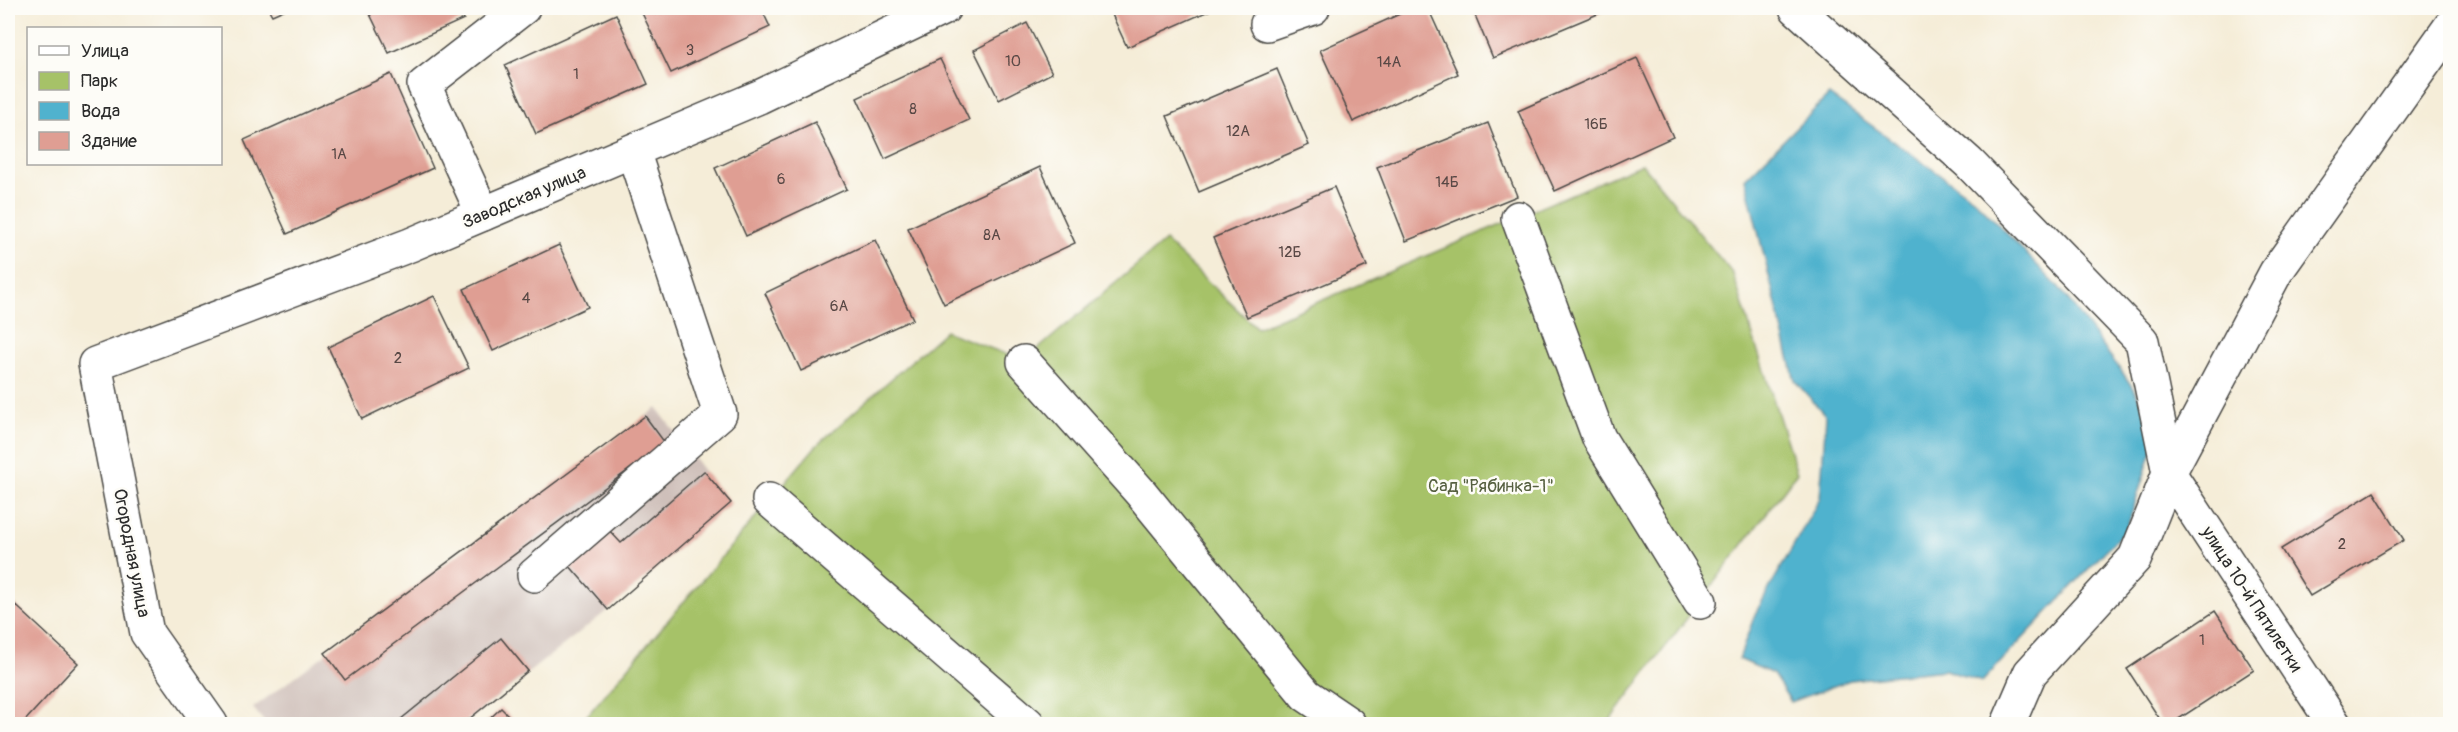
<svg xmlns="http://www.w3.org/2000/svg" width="2458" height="732" font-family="Pangolin,sans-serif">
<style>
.industrial{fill:#cfc0ba}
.green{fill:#a6c268;stroke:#68764a;stroke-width:1.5}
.water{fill:#50b2ce;stroke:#3e6e7c;stroke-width:1.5}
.building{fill:#df9e93}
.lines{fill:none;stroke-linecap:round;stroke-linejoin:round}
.minor-casing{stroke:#494845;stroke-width:36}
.minor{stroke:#fff;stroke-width:33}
.labels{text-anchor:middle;stroke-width:5;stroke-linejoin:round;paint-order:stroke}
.number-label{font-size:15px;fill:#584845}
.street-label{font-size:18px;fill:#2b2b2b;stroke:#fdfcf7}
.park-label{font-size:18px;fill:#566040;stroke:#fdfcf7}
</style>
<rect width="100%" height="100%" fill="#fdfcf7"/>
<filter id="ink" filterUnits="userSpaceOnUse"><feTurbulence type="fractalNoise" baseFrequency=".0167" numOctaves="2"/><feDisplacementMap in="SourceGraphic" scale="12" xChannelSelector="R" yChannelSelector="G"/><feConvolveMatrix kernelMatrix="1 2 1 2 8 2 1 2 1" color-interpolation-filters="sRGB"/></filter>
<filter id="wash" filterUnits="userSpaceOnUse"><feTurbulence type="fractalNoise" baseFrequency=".008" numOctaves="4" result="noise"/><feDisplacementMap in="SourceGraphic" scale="24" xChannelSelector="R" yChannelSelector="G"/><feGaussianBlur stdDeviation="1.35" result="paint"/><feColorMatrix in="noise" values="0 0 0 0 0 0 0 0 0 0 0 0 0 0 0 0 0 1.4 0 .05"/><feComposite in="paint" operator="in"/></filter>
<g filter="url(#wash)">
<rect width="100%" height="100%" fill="#f5edd8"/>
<path class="industrial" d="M657 408 704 471 731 503 608 610 463 724H266L253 708Z"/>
<path class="green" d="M1642 164 1733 274 1797 473 1607 724H580L816 446 945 331 1024 361 1165 241 1257 328Z"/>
<path class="water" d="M1829 95 1973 198 2062 291 2125 376 2159 429 2127 528 1982 682 1945 670 1850 680 1791 702 1773 674 1739 659 1755 614 1820 498 1826 416 1795 381 1745 179Z"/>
<g id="blocks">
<g class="building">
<path d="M268 8H288L272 15Z"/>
<path d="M367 8H458L464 19 389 53Z"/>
<path d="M643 8H761L770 27 671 73 640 9Z"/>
<path d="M1109 8H1210L1211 10 1127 47Z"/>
<path d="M1413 8H1428L1458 74 1353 122 1320 50Z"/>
<path d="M1472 8H1612L1493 58Z"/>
<path d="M616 14 648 84 536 134 505 65Z"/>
<path d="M1027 23 1052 73 999 100 974 50Z"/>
<path d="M1637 58 1673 137 1555 191 1518 111Z"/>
<path d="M940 59 969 120 885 159 857 98Z"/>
<path d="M1277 69 1309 145 1199 192 1167 116Z"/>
<path d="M391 74 433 168 287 234 244 140Z"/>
<path d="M815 122 847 189 746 236 715 168Z"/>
<path d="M1488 123 1517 196 1406 241 1377 167Z"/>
<path d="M1040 167 1075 243 944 304 908 228Z"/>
<path d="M1334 187 1367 266 1247 317 1213 238Z"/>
<path d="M875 240 913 319 801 371 765 293Z"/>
<path d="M559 245 588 307 493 351 464 289Z"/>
<path d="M434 296 469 368 362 419 328 347Z"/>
<path d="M645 416 665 443 345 680 325 653Z"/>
<path d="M704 471 731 503 608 610 568 564 608 529 621 543Z"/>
<path d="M2374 492 2404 540 2310 596 2281 549Z"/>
<path d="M8 598 78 663 22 724H8Z"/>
<path d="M2215 611 2254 670 2171 724H2163L2127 669Z"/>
<path d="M501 638 528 671 463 724H395Z"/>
<path d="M501 708 517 724H484Z"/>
</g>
</g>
</g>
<g filter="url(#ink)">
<use href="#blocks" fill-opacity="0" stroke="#494845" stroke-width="1.5"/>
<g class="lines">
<defs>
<g id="minor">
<path d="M1796 8 1969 163 2142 341 2169 473 2334 724"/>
<path d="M1267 24 1313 8"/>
<path d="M483 214 424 85 523 8"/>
<path d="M1518 218 1599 438 1700 602"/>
<path d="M1024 362 1141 493 1306 695 1349 724"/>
<path d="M769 500 1028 724"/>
<path d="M534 575 720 414 633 151"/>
<path d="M211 724 147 633 95 364 410 245 759 97 944 8"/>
<path d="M2008 724 2030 673 2135 558 2169 473 2276 272 2450 27"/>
</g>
</defs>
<use href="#minor" class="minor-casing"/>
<use href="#minor" class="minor"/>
</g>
</g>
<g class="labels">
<g class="number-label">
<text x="690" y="55">3</text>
<text x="1013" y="66">10</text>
<text x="1389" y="67">14А</text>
<text x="576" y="79">1</text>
<text x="913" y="114">8</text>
<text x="1596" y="129">16Б</text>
<text x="1238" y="136">12А</text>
<text x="339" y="159">1А</text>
<text x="781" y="184">6</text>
<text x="1447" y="187">14Б</text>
<text x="992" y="240">8А</text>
<text x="1290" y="257">12Б</text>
<text x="526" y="303">4</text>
<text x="839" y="311">6А</text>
<text x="398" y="363">2</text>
<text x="2342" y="549">2</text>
<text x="2202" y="645">1</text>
</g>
<g class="street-label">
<text transform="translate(524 197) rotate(-23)" y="6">Заводская улица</text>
<text transform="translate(132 553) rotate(79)" y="6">Огородная улица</text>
<text transform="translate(2252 599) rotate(57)" y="6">улица 10-й Пятилетки</text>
</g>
<g class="park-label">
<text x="1491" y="492">Сад "Рябинка-1"</text>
</g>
</g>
<rect width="2458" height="732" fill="none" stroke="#fdfcf7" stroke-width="30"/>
<rect x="27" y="27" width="195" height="138" fill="#fdfcf7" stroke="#a9a8a5" stroke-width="1.5"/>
<rect x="39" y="46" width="30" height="9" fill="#ffffff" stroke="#a9a8a5" stroke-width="1.5"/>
<text x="81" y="57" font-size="18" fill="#2b2b2b">Улица</text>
<rect x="39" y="72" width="30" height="18" fill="#a6c268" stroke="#a9a8a5" stroke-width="1.5"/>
<text x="81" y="87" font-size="18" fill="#2b2b2b">Парк</text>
<rect x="39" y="102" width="30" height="18" fill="#50b2ce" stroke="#a9a8a5" stroke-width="1.5"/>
<text x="81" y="117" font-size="18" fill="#2b2b2b">Вода</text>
<rect x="39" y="132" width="30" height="18" fill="#df9e93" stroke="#a9a8a5" stroke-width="1.5"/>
<text x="81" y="147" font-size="18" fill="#2b2b2b">Здание</text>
</svg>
